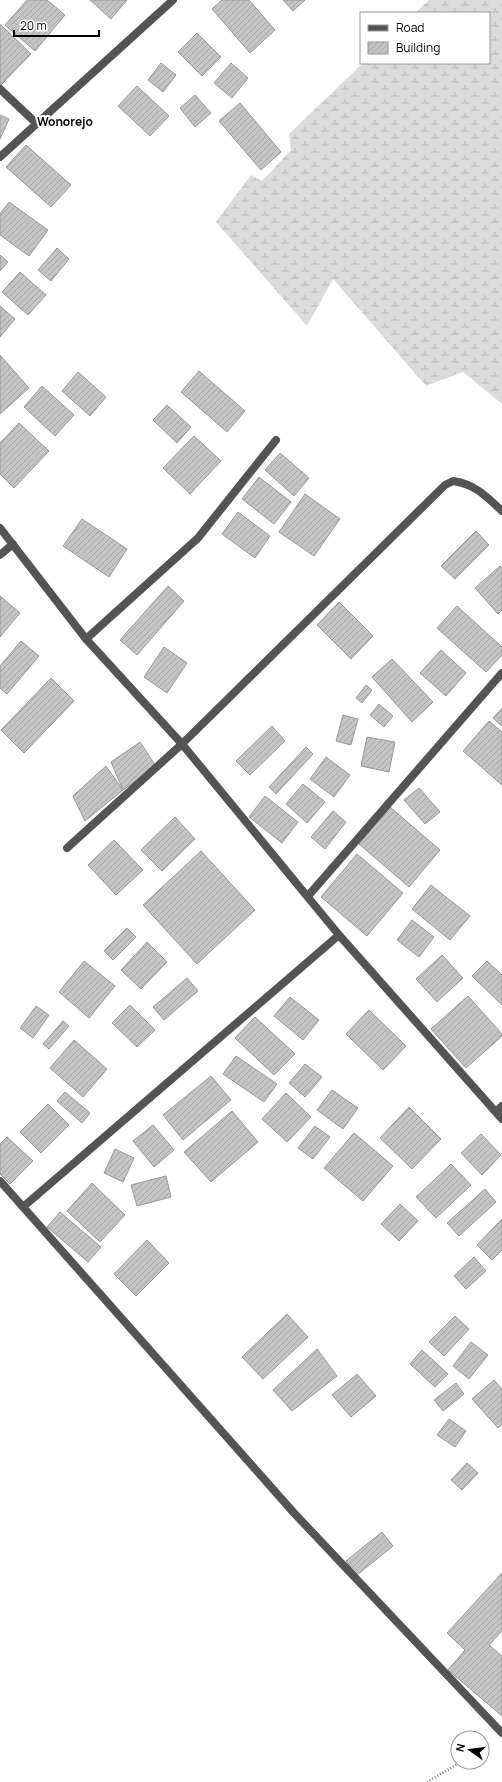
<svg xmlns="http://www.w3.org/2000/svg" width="502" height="1782" font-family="Manrope,sans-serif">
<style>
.wetland{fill:url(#wetland-marsh)}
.building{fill:url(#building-hatch);stroke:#989898}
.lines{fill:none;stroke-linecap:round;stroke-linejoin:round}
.path{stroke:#767676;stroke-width:2.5;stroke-dasharray:1 2;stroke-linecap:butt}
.lane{stroke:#545454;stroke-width:8}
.street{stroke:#545454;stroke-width:8}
.labels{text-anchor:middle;stroke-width:4;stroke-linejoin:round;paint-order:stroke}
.quarter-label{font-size:12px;font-weight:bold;fill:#000;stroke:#fff}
</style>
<defs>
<pattern id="wetland-marsh" width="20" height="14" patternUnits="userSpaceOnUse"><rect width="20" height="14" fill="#dbdbdb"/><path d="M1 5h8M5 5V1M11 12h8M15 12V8" fill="none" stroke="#bababa"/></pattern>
<pattern id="building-hatch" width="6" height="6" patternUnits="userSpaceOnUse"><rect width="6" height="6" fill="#c4c4c4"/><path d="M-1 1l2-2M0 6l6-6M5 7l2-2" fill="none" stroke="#a7a7a7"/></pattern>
</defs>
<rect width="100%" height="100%" fill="#fff"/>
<path class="wetland" d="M429 0H502V404L463 372 426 386 333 279 307 326 216 222 251 175 262 181 291 150 289 134 363 63H489V13H415Z"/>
<g class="building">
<path d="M27 0H47L65 15 35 51 5 25Z"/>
<path d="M90 0H127L111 19Z"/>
<path d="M222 0H249L275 30 250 53 212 9Z"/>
<path d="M283 0H305L293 11Z"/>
<path d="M0 24 31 54 0 86Z"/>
<path d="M197 33 221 57 202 76 178 52Z"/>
<path d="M161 63 176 75 163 92 148 80Z"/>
<path d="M231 63 248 78 232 98 214 83Z"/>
<path d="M137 86 169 116 150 136 118 106Z"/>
<path d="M195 95 211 113 195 127 180 108Z"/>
<path d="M240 103 281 152 261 170 219 121Z"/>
<path d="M0 115 9 119 0 139Z"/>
<path d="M26 145 71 185 51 207 6 167Z"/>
<path d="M9 202 48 230 29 256 0 235V214Z"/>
<path d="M57 248 69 259 51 281 38 270Z"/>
<path d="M0 255 8 262 0 271Z"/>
<path d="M20 272 46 295 28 315 2 292Z"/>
<path d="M0 306 15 319 0 337Z"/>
<path d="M0 355 29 388 0 414Z"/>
<path d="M199 371 245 411 227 432 181 392Z"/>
<path d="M78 372 106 397 90 416 62 391Z"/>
<path d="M42 386 74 415 55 436 24 407Z"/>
<path d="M167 405 191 427 177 443 153 420Z"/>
<path d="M19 423 49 451 14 488 0 474V443Z"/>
<path d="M194 436 221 461 190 494 163 468Z"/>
<path d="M280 453 309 478 294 496 265 470Z"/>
<path d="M259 477 291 502 274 524 242 499Z"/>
<path d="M305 494 340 519 314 556 279 532Z"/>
<path d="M238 512 270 536 255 558 222 534Z"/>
<path d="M82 519 127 549 109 577 63 546Z"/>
<path d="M476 531 489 545 455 579 441 566Z"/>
<path d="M500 566 502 568V610L498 614 475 588Z"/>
<path d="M168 586 184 601 137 655 120 640Z"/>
<path d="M0 596 20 613 0 637Z"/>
<path d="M339 602 373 636 351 659 317 625Z"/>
<path d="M457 606 502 647V655L486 672 437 628Z"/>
<path d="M21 641 39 656 7 694 0 688V666Z"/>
<path d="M164 647 187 663 167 693 144 677Z"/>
<path d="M441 650 466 673 446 696 420 673Z"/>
<path d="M392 659 433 702 412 722 372 677Z"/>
<path d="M51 678 74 701 24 753 1 730Z"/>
<path d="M366 685 372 690 362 703 356 698Z"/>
<path d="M379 704 393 716 384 727 370 715Z"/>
<path d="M502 708V726L493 718Z"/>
<path d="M343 715 358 719 351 745 336 741Z"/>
<path d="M489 721 502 732V785L463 751Z"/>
<path d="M272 726 285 741 250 775 236 761Z"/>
<path d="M367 737 395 742 389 772 361 766Z"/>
<path d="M140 742 156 766 123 790 111 762Z"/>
<path d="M306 747 313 754 276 794 269 787Z"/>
<path d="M326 757 350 775 334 797 310 779Z"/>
<path d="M106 766 123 790 85 821 73 796Z"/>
<path d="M303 784 325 802 307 823 286 804Z"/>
<path d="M419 788 440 812 425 824 404 800Z"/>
<path d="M265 796 298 822 282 843 249 817Z"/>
<path d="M390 807 440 850 409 887 359 844Z"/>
<path d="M333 811 346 822 325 849 311 837Z"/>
<path d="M175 817 195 839 162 871 141 850Z"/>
<path d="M114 840 143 870 116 895 88 865Z"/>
<path d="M201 851 255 910 197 964 143 905Z"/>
<path d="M357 854 403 893 367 936 321 897Z"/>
<path d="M431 885 470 916 450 940 412 909Z"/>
<path d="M412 920 434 937 419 957 397 940Z"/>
<path d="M127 928 136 937 113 960 104 951Z"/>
<path d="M147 942 167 962 141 989 121 970Z"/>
<path d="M442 955 463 978 437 1002 416 979Z"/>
<path d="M84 961 115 986 89 1018 59 992Z"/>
<path d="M487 961 502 975V1005L472 976Z"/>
<path d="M187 978 198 991 164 1020 153 1007Z"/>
<path d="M468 996 502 1034V1036L466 1068 431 1029Z"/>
<path d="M290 997 319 1020 303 1040 274 1016Z"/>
<path d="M130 1005 155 1030 137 1047 112 1023Z"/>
<path d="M36 1006 49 1015 33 1038 20 1028Z"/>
<path d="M369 1010 406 1046 383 1070 346 1034Z"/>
<path d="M255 1017 295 1054 274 1075 235 1038Z"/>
<path d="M63 1021 69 1026 49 1049 43 1044Z"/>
<path d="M74 1040 107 1069 83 1097 50 1068Z"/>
<path d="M236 1056 277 1084 264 1102 223 1074Z"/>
<path d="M305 1064 322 1077 305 1097 289 1083Z"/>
<path d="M211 1076 231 1100 183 1140 163 1115Z"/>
<path d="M332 1090 358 1108 343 1129 317 1110Z"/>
<path d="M65 1092 90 1113 82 1123 57 1101Z"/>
<path d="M286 1093 311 1117 287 1142 262 1119Z"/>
<path d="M48 1104 69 1125 41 1153 20 1132Z"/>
<path d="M409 1107 441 1139 412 1169 380 1138Z"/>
<path d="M232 1111 258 1142 211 1182 184 1152Z"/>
<path d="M153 1125 174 1150 154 1167 133 1141Z"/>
<path d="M315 1126 330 1137 313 1159 298 1148Z"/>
<path d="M354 1133 393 1166 363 1201 324 1168Z"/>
<path d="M481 1134 501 1155 482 1175 461 1153Z"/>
<path d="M7 1137 33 1161 10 1184 0 1174V1144Z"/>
<path d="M115 1149 134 1158 123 1182 104 1173Z"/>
<path d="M451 1164 471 1185 436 1218 416 1197Z"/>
<path d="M166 1176 171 1197 137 1206 131 1185Z"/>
<path d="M92 1183 125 1215 100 1242 67 1211Z"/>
<path d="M485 1189 496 1202 459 1236 447 1223Z"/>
<path d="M400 1204 418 1221 399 1241 381 1224Z"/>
<path d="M60 1212 101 1247 88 1262 47 1227Z"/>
<path d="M502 1219V1250L492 1260 477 1245Z"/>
<path d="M147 1240 169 1263 136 1296 114 1274Z"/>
<path d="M474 1257 486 1271 466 1289 454 1276Z"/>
<path d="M287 1314 308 1337 263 1379 242 1357Z"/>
<path d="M455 1316 469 1329 444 1356 429 1342Z"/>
<path d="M471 1342 488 1355 469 1379 453 1366Z"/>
<path d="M317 1349 337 1376 292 1411 273 1390Z"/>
<path d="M422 1350 448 1374 435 1387 410 1364Z"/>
<path d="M357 1374 376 1396 351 1417 332 1395Z"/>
<path d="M494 1380 502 1389V1424L498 1428 472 1399Z"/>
<path d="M456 1383 464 1394 443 1411 434 1400Z"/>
<path d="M449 1419 466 1431 455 1447 437 1435Z"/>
<path d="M467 1463 478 1473 462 1490 451 1480Z"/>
<path d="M382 1532 393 1546 357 1575 346 1561Z"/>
<path d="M502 1573V1631L489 1645 502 1656V1716L448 1670 465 1650 447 1633Z"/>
</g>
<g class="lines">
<g class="path">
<path d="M482 1749 488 1745"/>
<path d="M427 1782 461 1762"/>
</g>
<path class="lane" d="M67 848 182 744"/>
<g class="street">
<path d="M0 89 37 124"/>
<path d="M0 157 173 0"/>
<path d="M0 528 86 639 182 744 339 935 502 1119"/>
<path d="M0 555 13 544"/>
<path d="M86 639 198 538 276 440"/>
<path d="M182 744 445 485 453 481C475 484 487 497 502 511"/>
<path d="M308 896 502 673"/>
<path d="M496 1112 502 1106"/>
<path d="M0 1181 294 1513 502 1733"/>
<path d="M23 1207 339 935"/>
</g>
</g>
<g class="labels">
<g class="quarter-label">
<text x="65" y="126">Wonorejo</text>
</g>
</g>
<rect x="360" y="12" width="130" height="52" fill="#ffffff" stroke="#999999"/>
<rect x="368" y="25" width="20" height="6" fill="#545454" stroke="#999999"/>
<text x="396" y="32" font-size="12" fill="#000000">Road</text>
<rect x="368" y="42" width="20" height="12" fill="url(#building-hatch)" stroke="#999999"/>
<text x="396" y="52" font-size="12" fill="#000000">Building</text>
<g transform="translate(470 1750) rotate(284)"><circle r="19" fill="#ffffff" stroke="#999999"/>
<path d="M0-3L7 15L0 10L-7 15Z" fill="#000000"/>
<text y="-6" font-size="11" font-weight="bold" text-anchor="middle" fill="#000000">N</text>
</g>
<path d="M14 30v6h85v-6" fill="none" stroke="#000000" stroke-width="2"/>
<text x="20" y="30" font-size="12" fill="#000000" stroke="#ffffff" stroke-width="3" paint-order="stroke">20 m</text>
</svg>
